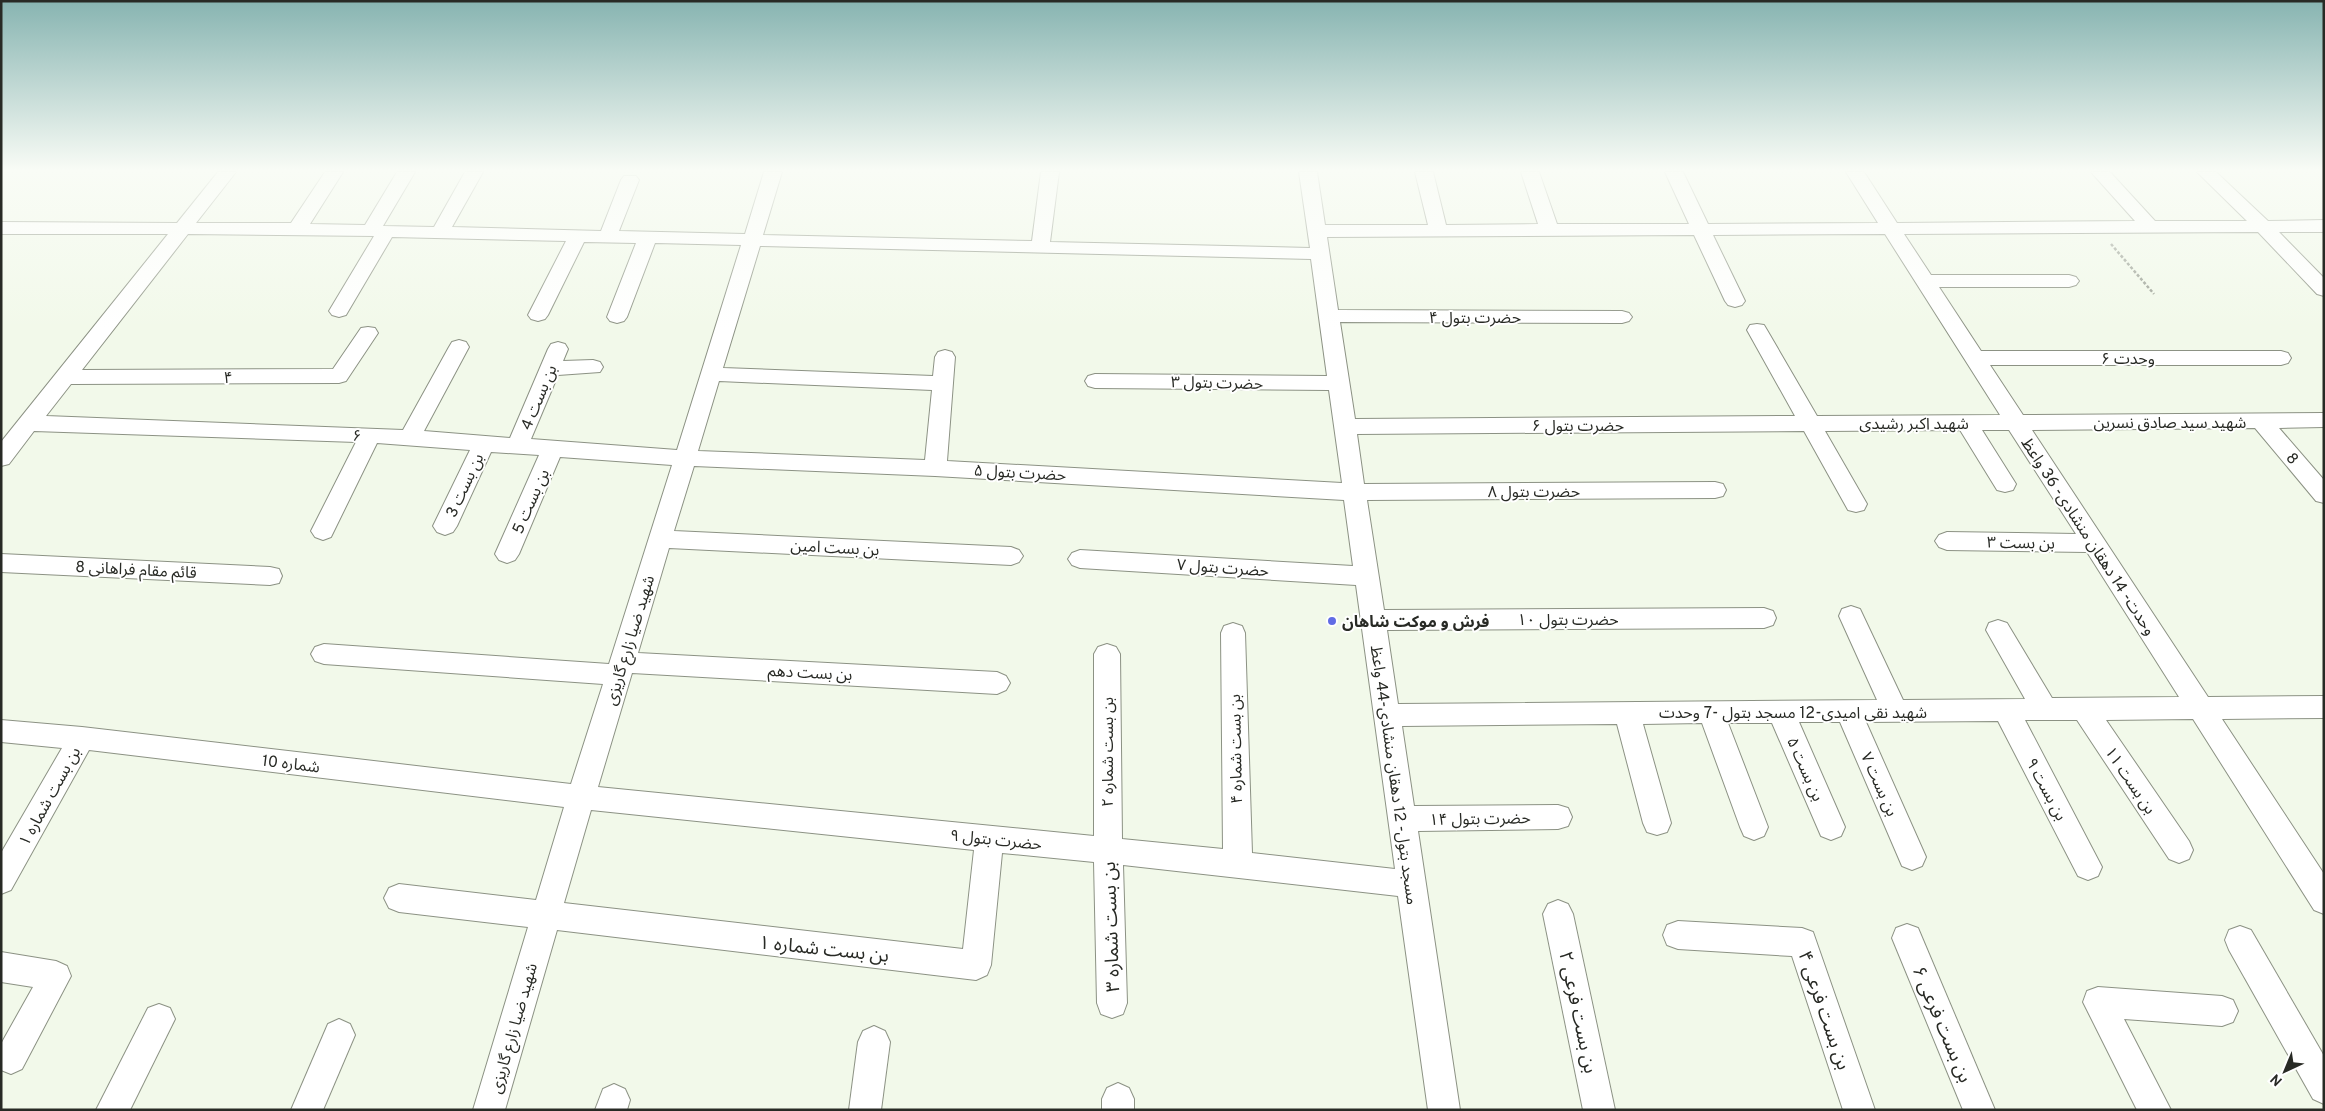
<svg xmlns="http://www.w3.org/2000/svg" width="2325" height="1111" font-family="Overpass,'Noto Sans Arabic',sans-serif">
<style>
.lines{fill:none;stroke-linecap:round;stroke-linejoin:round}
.minor-casing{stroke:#8c9284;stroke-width:2}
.path{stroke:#999e93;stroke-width:2.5;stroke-dasharray:3 2;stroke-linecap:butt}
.minor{fill:#fff;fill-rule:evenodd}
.poi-dot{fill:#616ce5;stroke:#fff;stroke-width:2}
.labels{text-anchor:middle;stroke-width:4;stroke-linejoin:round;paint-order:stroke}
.street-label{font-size:16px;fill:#282a25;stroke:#fff}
.poi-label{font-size:16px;font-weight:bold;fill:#282a25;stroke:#fff;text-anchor:start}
.near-street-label{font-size:19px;fill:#282a25;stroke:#fff}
</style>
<rect width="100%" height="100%" fill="#f2f9ea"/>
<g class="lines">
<defs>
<g id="minor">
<path d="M218 172H236L196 223H291L325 172H343L310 224 365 225 397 172H415L383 226 434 227 465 172H483L452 227 601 231 621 180 624 176H636L639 180 619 231 745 234 764 172H782L763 235 1032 241 1041 172H1059L1050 242 1310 248 1299 172H1317L1325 225H1428L1415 172H1433L1446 225 1538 224 1521 172H1539L1557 224H1689L1665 172H1683L1708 224 1878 223 1846 172H1864L1897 223 2135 221 2091 172H2110L2155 221H2247L2197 172H2216L2268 221 2324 220V232H2279L2324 278V296L2317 294 2258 232 1904 234 1931 275H2069L2076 277 2079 281 2076 285 2069 287H1939L1981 351H2281L2288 353 2291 358 2288 363 2281 365H1990L2023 415 2324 413V427L2279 428 2324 480V503L2316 501 2255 428 2032 430 2208 697 2324 696V718L2222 719 2324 874V914L2314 910 2193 719 2106 720 2189 841 2193 850 2189 859 2179 863 2169 859 2077 720H2025L2102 867 2098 876 2088 880 2078 876 1998 721 1866 722 1926 857 1922 866 1912 870 1902 866 1840 722H1799L1845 827 1841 836 1831 840 1821 836 1772 723H1728L1768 827 1764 836 1754 840 1744 836 1740 827 1702 723 1643 724 1671 823 1667 832 1657 835 1647 832 1643 823 1617 724 1402 726 1414 806 1558 805 1568 808 1572 817 1568 826 1558 829 1418 831 1460 1110H1428L1398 896 1123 865 1127 1003 1123 1014 1112 1018 1101 1014 1097 1003 1094 862 1002 853 991 965 987 975 976 980 557 930 505 1110H473L528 927 399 912 389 908 384 898 389 888 399 884 536 900 564 807 89 750 11 890 1 894V853L62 748 1 742V720L82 727 571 784 603 684 324 664 315 661 311 654 315 647 324 644 609 664 672 465 560 457 519 554 515 560 507 563 499 560 495 554 539 455 491 452 457 526 453 532 445 535 437 532 433 526 470 450 377 443 331 537 323 540 315 537 311 531 356 442 34 431 9 464 1 466V442L168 234H1V222L177 223ZM188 234 374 236 329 311 332 315 339 317 346 315 392 237 566 241 528 315 531 319 538 321 545 319 548 315 584 242 636 243 607 317 610 321 617 323 624 321 627 317 655 243 741 245 677 450 531 439 558 375 600 372 603 367 600 362 593 360 563 361 568 349 565 344 558 342 551 344 548 349 510 438 424 431 469 347 466 342 459 340 452 342 449 347 403 430 46 416 71 384 339 383 346 381 378 333 375 328 368 327 361 328 333 369 82 370ZM1885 234 2000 415 1817 416 1767 330 1764 325 1757 324 1750 325 1747 330 1795 416 1355 419 1340 322 1622 323 1629 321 1632 317 1629 313 1622 311 1338 310 1327 237 1694 235 1725 301 1728 305 1735 307 1742 305 1745 301 1713 235ZM760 246 1311 259 1327 376 1095 374 1088 376 1085 381 1088 386 1095 388 1329 390 1342 483 947 461 955 357 952 352 945 350 938 352 935 357 933 376 723 368ZM719 381 932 390 925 460 698 451ZM1960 430 1997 490 2005 492 2013 490 2016 484 1982 430H2009L2076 534 1947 532 1939 535 1935 541 1939 547 1947 550 2087 552 2179 697 2052 698 2007 623 1998 620 1989 623 1986 630 2025 699 1903 700 1860 609 1851 606 1842 609 1839 616 1877 700 1398 704 1387 630 1764 628 1773 625 1776 618 1773 611 1764 608 1384 610 1367 500 1715 498 1723 496 1726 490 1723 484 1715 482 1364 484 1357 434 1804 431 1848 510 1856 512 1864 510 1867 504 1825 431ZM694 466 935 476 1344 500 1353 566 1080 550 1072 553 1068 559 1072 565 1080 568 1356 585 1395 869 1252 853 1245 633 1242 626 1233 623 1224 626 1221 633 1223 849 1122 839 1120 654 1116 647 1107 644 1098 647 1094 654V836L598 787 632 673 997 694 1006 690 1010 683 1006 676 997 672 638 653 669 548 1011 565 1019 562 1023 556 1019 550 1011 547 674 531ZM591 810 974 850 963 949 564 903Z"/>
<path d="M1 554 270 567 279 569 282 576 279 583 270 585 1 572Z"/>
<path d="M1558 900 1568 904 1573 914 1615 1110H1583L1543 914 1548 904Z"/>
<path d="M1678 921 1802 928 1813 932 1875 1110H1843L1792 956 1678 949 1667 945 1663 935 1667 925Z"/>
<path d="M1907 924 1918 928 1995 1110H1963L1892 938 1896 928Z"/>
<path d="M2240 926 2251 930 2324 1056V1104L2313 1099 2229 950 2225 940 2229 930Z"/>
<path d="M1 952 56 961 67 966 71 976 22 1069 11 1074 1 1070V1044L33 987 1 982Z"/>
<path d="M2098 987 2222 996 2233 1000 2238 1011 2233 1022 2222 1026 2124 1019 2171 1110H2137L2083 1002 2087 991Z"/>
<path d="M159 1004 170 1008 175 1019 130 1110H96L148 1008Z"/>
<path d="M339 1019 350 1024 355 1035 323 1110H291L328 1024Z"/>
<path d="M874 1026 885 1031 890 1042 881 1110H849L858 1042 863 1031Z"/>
<path d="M1118 1083 1129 1088 1134 1099V1110H1102V1099L1107 1088Z"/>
<path d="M614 1084 625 1089 630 1100 627 1110H595L603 1089Z"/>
</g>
</defs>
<use href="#minor" class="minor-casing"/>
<path class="path" d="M2111 244 2154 294"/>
<use href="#minor" class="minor"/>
</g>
<linearGradient id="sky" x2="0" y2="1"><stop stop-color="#87b4b1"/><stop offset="0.52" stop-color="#f9fcf6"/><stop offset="1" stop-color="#f9fcf6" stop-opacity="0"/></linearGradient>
<rect width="2325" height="328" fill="url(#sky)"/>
<circle class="poi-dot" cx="1332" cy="621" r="5"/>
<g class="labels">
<g class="street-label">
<text x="1475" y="323">حضرت بتول ۴</text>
<text x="2128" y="364">وحدت ۶</text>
<text x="228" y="383">۴</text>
<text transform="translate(1217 382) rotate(1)" y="6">حضرت بتول ۳</text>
<text transform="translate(538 397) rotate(-67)" y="6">بن بست 4</text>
<text x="2170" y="428">شهید سید صادق نسرین</text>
<text x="1914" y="429">شهید اکبر رشیدی</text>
<text x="1578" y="431">حضرت بتول ۶</text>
<text transform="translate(357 435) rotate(2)" y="6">۶</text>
<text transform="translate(2293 458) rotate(50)" y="6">8</text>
<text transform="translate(1020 472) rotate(3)" y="6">حضرت بتول ۵</text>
<text transform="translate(464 485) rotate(-65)" y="6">بن بست 3</text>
<text x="1534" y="497">حضرت بتول ۸</text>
<text transform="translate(530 501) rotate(-66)" y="6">بن بست 5</text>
<text transform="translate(2089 536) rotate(57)" y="6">وحدت- 14 دهقان منشادی- 36 واعظ</text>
<text transform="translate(2021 542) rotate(1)" y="6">بن بست ۳</text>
<text transform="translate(835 547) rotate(3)" y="6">بن بست امین</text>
<text transform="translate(1223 567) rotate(4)" y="6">حضرت بتول ۷</text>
<text transform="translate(136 569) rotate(3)" y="6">8 قائم مقام فراهانی</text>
<text x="1568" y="625">حضرت بتول ۱۰</text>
<text transform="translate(629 640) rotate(-73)" y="6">شهید ضیا زارع گاریزی</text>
<text transform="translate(810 672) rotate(3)" y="6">بن بست دهم</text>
<text x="1793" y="718">شهید نقی امیدی-12 مسجد بتول -7 وحدت</text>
<text transform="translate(1235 749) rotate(-91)" y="6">بن بست شماره ۴</text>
<text transform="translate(1107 752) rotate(-90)" y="6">بن بست شماره ۲</text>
<text transform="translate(291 763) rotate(7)" y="6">شماره 10</text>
<text transform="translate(1806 769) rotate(66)" y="6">بن بست ۵</text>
<text transform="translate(1395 775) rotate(82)" y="6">مسجد بتول- 12 دهقان منشادی-44 واعظ</text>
<text transform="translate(2131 780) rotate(56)" y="6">بن بست ۱۱</text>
<text transform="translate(1880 784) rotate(66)" y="6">بن بست ۷</text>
<text transform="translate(2047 789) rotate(62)" y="6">بن بست ۹</text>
<text transform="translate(49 796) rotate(-61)" y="6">بن بست شماره ۱</text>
<text transform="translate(1480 818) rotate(-1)" y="6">حضرت بتول ۱۴</text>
<text transform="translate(996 839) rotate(6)" y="6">حضرت بتول ۹</text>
<text transform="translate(513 1028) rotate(-74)" y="6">شهید ضیا زارع گاریزی</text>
</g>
<g class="poi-label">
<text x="1342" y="627">فرش و موکت شاهان</text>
</g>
<g class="near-street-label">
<text transform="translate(1110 927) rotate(-92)" y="7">بن بست شماره ۳</text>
<text transform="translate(824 948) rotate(6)" y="7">بن بست شماره ۱</text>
<text transform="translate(1825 1010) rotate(71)" y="7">بن بست فرعی ۴</text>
<text transform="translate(1579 1012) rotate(78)" y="7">بن بست فرعی ۲</text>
<text transform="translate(1943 1024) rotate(67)" y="7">بن بست فرعی ۶</text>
</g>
</g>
<rect width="2325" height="1111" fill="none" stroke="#282a25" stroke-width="5"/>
<g transform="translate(2285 1071) rotate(224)" stroke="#ffffff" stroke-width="4" paint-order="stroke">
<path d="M0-4L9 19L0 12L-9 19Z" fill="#282a25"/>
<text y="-8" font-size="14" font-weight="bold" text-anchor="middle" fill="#282a25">N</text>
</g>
</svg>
